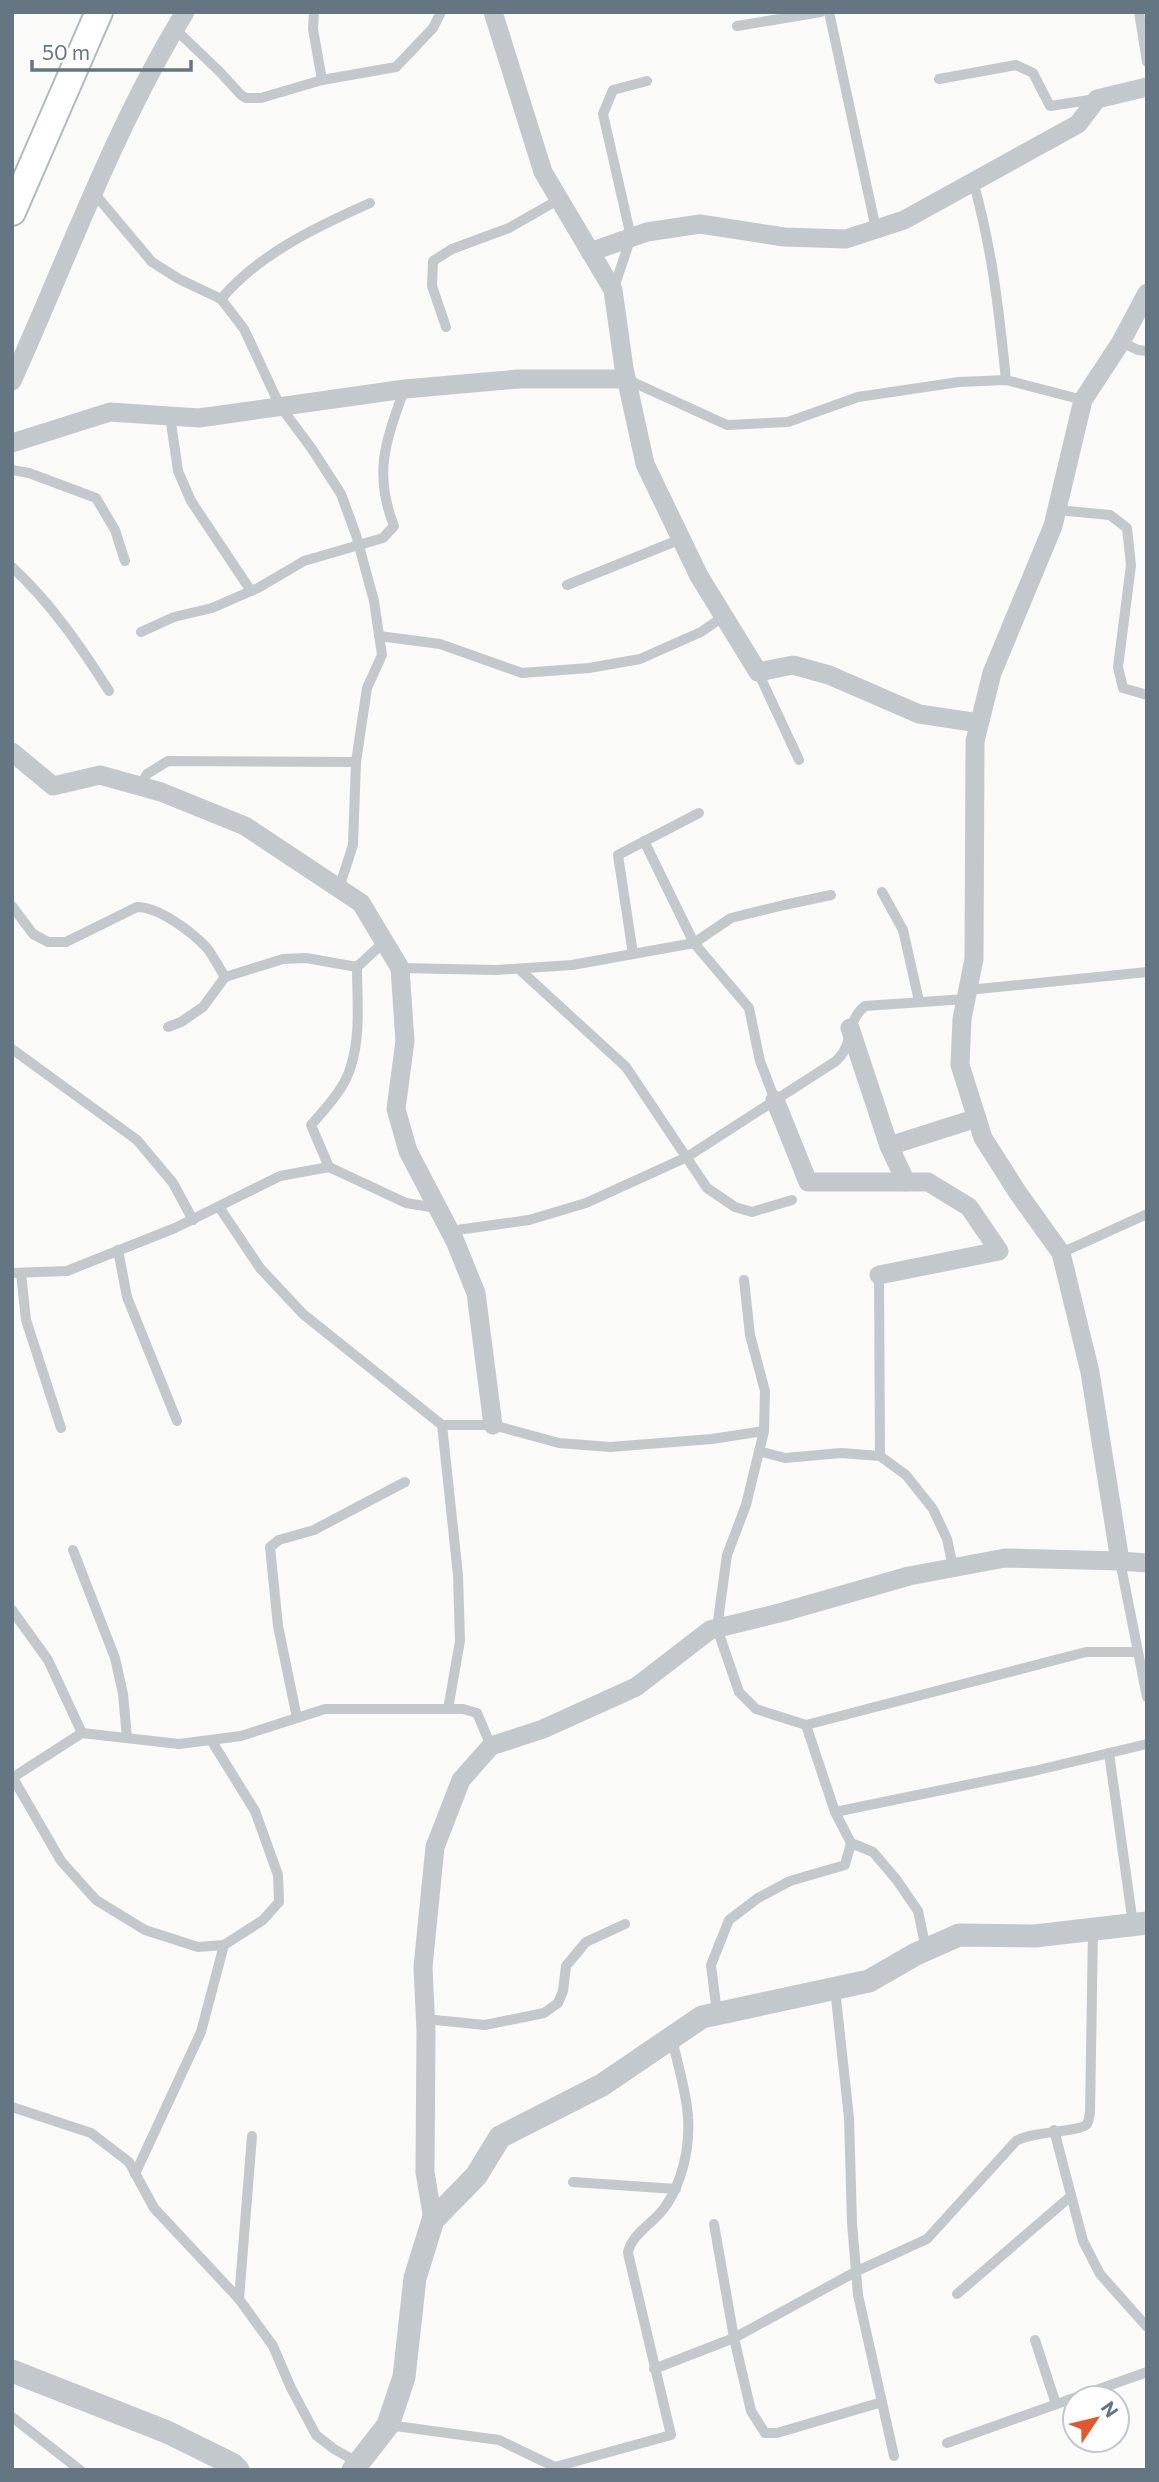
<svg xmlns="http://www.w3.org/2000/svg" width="1159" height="2482" font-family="Commissioner,sans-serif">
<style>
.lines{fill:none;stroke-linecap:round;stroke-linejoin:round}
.secondary-casing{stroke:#b3babf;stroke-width:30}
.service{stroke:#c3c8cc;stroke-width:10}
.minor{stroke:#c3c8cc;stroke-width:19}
.tertiary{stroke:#c3c8cc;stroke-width:23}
.secondary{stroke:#fff;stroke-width:26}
</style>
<rect width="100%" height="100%" fill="#fafaf8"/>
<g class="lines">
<defs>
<path id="secondary" d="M12 212 99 12"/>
</defs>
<use href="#secondary" class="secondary-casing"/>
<g class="service">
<path d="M314 12 313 29 322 80"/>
<path d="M829 12 876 229"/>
<path d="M1139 12 1147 62"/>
<path d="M737 26 821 12"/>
<path d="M175 29 220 72 241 95 246 98H261L322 80 396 67 433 28 441 12"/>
<path d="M939 79 1016 65 1033 73 1050 106 1096 99"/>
<path d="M973 181C992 248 999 310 1006 380"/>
<path d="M94 193 152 262 179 279 221 299 244 329 280 406 312 449 341 494 356 535 374 601 382 655 367 688 356 762 353 845 339 888"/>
<path d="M614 288 631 237 603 114 613 90 647 81"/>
<path d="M221 299C259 254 316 227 370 203"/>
<path d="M446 327 432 286 433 261 452 249 509 228 558 200"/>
<path d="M1121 342 1138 350 1147 351"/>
<path d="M626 379 727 425 788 422 858 397 959 382 1006 380 1083 400"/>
<path d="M170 416 178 471 191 501 251 591"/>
<path d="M12 470 29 473 96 498 115 530 125 561"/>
<path d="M1057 510 1110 515 1127 528 1131 565 1118 667 1123 688 1147 695"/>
<path d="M12 567C51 603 81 647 109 691"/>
<path d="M567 585 681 539"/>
<path d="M141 632 174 617 212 608 258 588 304 561 383 538 394 526C373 472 386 441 404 390"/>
<path d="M379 636 440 644 522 673 589 668 640 659 701 632 724 616"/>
<path d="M758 672 799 760"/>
<path d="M140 786 147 774 168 761 356 762"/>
<path d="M644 841 694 943 749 1008 760 1061 775 1100"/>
<path d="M882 892 903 930 919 1001"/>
<path d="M12 906 33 934 48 942H66L137 907C159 907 192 932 207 948 214 957 219 968 225 977"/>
<path d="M633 954 618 855 699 813"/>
<path d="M400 968 496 970 572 965 694 943 731 918 784 905 831 895"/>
<path d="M519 969 626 1067 707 1188 735 1207 752 1212 792 1200"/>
<path d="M968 990 1147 972"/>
<path d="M168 1027 181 1022 203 1007 225 977 283 959 306 958 357 967"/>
<path d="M12 1049 137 1140 173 1183 193 1220"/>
<path d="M329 1167 311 1125C326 1108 345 1088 351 1066 361 1034 357 999 357 967L384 942"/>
<path d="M219 1207 260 1268 303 1314 442 1425H493L559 1443 610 1447 712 1439 764 1431"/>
<path d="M450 1231 529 1220 586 1203 687 1157 836 1061C855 1044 845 1022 865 1006L966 999"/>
<path d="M118 1250 127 1297 177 1421"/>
<path d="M1061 1253 1147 1214"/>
<path d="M12 1273 67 1271 175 1228 280 1176 329 1167 406 1203 437 1208"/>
<path d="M21 1273 26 1320 61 1428"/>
<path d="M879 1275 880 1456"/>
<path d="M744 1280 750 1335 765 1391 764 1431 746 1505 727 1555 717 1628 739 1692 756 1709 806 1725 835 1812 851 1843 873 1852 896 1879 918 1911 926 1949"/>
<path d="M442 1425 458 1575 460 1641 448 1709"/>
<path d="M759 1451 785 1458 841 1453 880 1456 906 1475 933 1509 947 1539 953 1567"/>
<path d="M73 1550 115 1658 123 1694 127 1738"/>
<path d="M1120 1561 1147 1697"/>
<path d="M12 1610 48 1660 82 1733"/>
<path d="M297 1718 278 1626 270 1547 279 1540 314 1530 405 1482"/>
<path d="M806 1725 1086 1652H1138"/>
<path d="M1109 1753 1133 1924"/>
<path d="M12 1778 82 1733 179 1744 241 1736 325 1709H463L477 1713 491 1746"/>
<path d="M13 1778 61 1861 96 1900 145 1930 198 1947 224 1945 263 1920 279 1902 278 1875 255 1811 211 1740"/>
<path d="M835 1812 1034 1771 1147 1744"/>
<path d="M835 1989 849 2118 852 2223 858 2295 894 2456"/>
<path d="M717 2013 711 1965 729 1920 758 1898 790 1881 845 1865 851 1843"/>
<path d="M425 2019 485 2025 544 2013 558 2003 563 1991 566 1966 586 1942 625 1924"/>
<path d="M12 2107 91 2133 129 2162 154 2208 239 2299 273 2346 291 2388 316 2435 334 2449 359 2463"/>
<path d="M1054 2130 1083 2241 1100 2274 1147 2327"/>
<path d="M135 2174 201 2032 224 1945"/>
<path d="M573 2182 676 2189"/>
<path d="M714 2224 734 2338 751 2411 765 2433H777L882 2402"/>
<path d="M957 2294 1071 2196"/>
<path d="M239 2299 252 2136"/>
<path d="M1035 2340 1056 2404"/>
<path d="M654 2369 734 2338 857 2271 927 2239 1016 2141C1032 2131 1081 2132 1087 2124 1089 2121 1089 2117 1090 2113L1093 1930"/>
<path d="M12 2417 80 2470"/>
<path d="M388 2425 499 2440 555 2467 671 2435 628 2253C631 2234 655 2222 665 2207 682 2183 690 2148 688 2118 687 2093 677 2063 672 2038"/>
<path d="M947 2443 1147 2372"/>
</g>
<g class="minor">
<path d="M493 12 543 172 613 290 624 368 645 464 699 576 758 672 793 665 829 675 919 714 979 723"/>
<path d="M590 252 647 232 700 224 784 237 846 239 904 220 1078 124 1097 99 1147 87"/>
<path d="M12 381C68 257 114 128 185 12"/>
<path d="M12 443 110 412 199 418 405 389 518 379H626"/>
<path d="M12 752 53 786 100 775 161 792 245 826 361 903 400 968 405 1041 396 1109 408 1151 455 1241 476 1293 493 1425"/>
<path d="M850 1028 889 1146"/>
<path d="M775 1100 808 1182H928L969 1207 999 1251 879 1275"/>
<path d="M906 1182 889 1146 977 1118"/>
<path d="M1120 1561 1090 1372 1061 1253 1018 1193 983 1138 960 1065 962 1019 974 959 975 741 992 673 1053 526 1083 400 1121 342 1147 293"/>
<path d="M433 2220 425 2172 426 2031 423 1967 435 1847 461 1780 491 1746 543 1729 636 1687 710 1630 783 1612 909 1576 1005 1558 1120 1561 1147 1563"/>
</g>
<g class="tertiary">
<path d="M12 2371 167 2432 232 2464 238 2470"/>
<path d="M353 2470 388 2425 404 2377 415 2278 433 2220 476 2176 500 2137 602 2085 702 2017 869 1981 916 1954 959 1935 1035 1936 1147 1923"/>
</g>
<use href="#secondary" class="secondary"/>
</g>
<rect width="1159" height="2482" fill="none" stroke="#657683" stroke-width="28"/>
<g transform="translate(1096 2419) rotate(55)"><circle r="33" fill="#ffffff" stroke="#c1c8cd" stroke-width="2"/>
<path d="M0-5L12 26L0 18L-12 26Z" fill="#e4572e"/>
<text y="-10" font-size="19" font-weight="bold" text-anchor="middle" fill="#657683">N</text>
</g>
<path d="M32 60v10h159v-10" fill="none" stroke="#657683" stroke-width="3.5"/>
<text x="42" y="60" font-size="21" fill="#657683" stroke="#ffffff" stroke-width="5" paint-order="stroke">50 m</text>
</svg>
